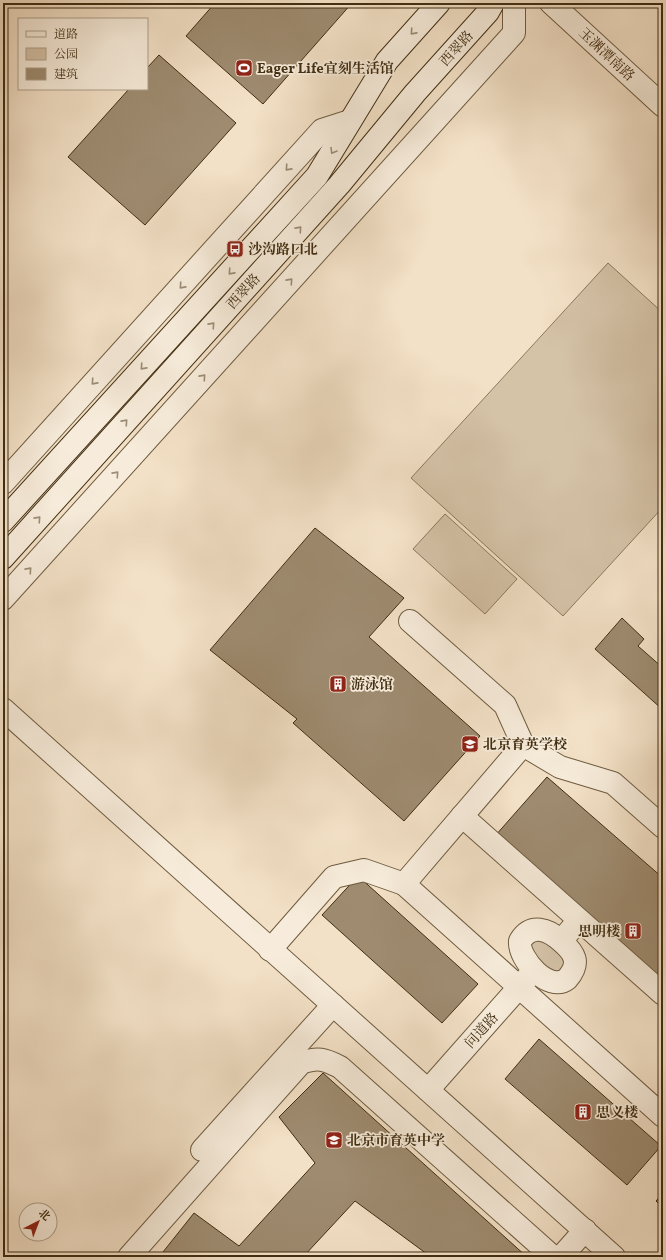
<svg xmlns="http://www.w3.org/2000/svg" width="666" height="1260" font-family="Vollkorn,'Noto Serif SC',serif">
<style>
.green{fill:#d5c3a8;stroke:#8b785d}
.building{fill:#9e8b70;stroke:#412e12}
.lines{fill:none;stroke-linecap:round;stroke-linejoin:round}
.minor-casing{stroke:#6e5b3f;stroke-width:24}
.tertiary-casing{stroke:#6e5b3f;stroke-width:24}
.secondary-casing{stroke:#412e12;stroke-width:24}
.minor{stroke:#f7ecdb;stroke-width:22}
.tertiary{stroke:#f7ecdb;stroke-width:22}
.secondary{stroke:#f7ecdb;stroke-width:22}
.oneway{stroke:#9c8d76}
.labels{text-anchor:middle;stroke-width:3.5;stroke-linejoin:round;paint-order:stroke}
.street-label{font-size:14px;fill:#412e12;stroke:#f7ecdb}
.poi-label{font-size:14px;font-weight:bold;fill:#412e12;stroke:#f7ecdb;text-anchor:start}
</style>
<rect width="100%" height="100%" fill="#f3e1c7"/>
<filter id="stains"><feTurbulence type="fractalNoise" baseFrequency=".005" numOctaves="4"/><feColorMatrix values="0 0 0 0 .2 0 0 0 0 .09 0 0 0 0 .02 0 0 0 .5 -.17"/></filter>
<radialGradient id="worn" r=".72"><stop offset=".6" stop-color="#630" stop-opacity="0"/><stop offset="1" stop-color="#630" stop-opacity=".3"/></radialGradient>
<g class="green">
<path d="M608 263 663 313V507L563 616 411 478Z"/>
<path d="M445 514 517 579 485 614 413 549Z"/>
<path d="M531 933 569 955 559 981 522 943Z"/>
</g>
<g class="building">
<path d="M215 3H352L263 104 186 36Z"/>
<path d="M159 55 236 123 145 225 68 157 129 89H147V68Z"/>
<path d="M315 528 404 598 369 637 480 736 404 821 293 723 297 719 210 650Z"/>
<path d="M622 618 644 639 638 646 663 668V710L595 649Z"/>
<path d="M547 777 663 878V984L495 836Z"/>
<path d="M358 876 478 984 442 1023 322 915Z"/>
<path d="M539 1039 661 1146 627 1185 505 1079Z"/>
<path d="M323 1073 527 1257H431L355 1201 303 1257H159L194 1213 239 1246 315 1163 279 1117Z"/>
<path d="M663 1193V1208L656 1201Z"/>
</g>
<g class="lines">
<defs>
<g id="minor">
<path d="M3 483 322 130 350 121"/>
<path d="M3 599 514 33V3"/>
<path d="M410 621 505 705 523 745 560 767 613 783 663 827"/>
<path d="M3 709 614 1257"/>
<path d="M523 745 404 884 663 1116"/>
<path d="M462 816 663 994"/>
<path d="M561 941C575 953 581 963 567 979 549 993 518 959 520 941 531 923 548 929 561 941L579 920"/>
<path d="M270 950 334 877 364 870 404 884"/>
<path d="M428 1090 528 977"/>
<path d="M129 1257 301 1063C318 1057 324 1059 340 1067L553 1257"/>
<path d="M561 1257 585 1230"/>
</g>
<g id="tertiary">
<path d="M551 3 663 106"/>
<path d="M202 1150 333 1005"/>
</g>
<g id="secondary">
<path d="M3 521 317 176 387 61 439 3"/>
<path d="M3 558 339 185 415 93 488 12 493 3"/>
</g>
</defs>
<use href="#minor" class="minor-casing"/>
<use href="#tertiary" class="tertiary-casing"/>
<use href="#secondary" class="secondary-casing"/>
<use href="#minor" class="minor"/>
<use href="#tertiary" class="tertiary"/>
<use href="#secondary" class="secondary"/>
</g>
<defs><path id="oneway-chevron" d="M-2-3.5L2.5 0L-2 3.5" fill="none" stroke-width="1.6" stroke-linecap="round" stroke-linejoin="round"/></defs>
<g class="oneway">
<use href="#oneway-chevron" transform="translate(413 32) rotate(132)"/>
<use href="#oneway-chevron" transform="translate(333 151) rotate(121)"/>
<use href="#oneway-chevron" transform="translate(288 168) rotate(132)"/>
<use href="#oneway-chevron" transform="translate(299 229) rotate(-48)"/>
<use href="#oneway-chevron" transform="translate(231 272) rotate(132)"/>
<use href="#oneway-chevron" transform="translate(290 281) rotate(-48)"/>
<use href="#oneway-chevron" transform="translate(182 286) rotate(132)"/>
<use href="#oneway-chevron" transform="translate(212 325) rotate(-48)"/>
<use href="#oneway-chevron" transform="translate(143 367) rotate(132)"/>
<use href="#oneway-chevron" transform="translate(203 377) rotate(-48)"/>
<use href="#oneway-chevron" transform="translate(94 382) rotate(132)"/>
<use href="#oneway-chevron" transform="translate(125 422) rotate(-48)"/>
<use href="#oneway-chevron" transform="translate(116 474) rotate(-48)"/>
<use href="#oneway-chevron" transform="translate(38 519) rotate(-48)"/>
<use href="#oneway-chevron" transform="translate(29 570) rotate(-48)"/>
</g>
<defs>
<symbol id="stadium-square" viewBox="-11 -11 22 22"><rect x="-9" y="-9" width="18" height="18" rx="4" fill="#8f2418" stroke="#f7ecdb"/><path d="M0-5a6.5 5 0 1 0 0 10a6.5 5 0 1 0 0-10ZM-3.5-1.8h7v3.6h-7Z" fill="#fff"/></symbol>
<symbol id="bus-square" viewBox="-11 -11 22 22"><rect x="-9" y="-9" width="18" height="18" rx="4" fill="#8f2418" stroke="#f7ecdb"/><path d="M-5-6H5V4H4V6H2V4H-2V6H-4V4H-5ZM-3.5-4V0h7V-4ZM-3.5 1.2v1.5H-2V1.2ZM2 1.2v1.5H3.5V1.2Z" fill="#fff"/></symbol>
<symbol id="building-square" viewBox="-11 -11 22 22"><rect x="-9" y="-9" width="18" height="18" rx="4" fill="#8f2418" stroke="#f7ecdb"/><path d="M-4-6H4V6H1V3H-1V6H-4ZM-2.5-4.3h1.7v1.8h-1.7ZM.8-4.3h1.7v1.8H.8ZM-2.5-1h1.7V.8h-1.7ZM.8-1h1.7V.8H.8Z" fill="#fff"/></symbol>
<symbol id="school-square" viewBox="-11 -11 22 22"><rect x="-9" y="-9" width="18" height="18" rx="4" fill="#8f2418" stroke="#f7ecdb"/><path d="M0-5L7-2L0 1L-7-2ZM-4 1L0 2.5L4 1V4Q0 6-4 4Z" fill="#fff"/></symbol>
</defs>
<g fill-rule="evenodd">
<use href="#stadium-square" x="234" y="58" width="20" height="20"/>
<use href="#bus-square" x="225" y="239" width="20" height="20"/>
<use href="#building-square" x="328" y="674" width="20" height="20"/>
<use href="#school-square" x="460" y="734" width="20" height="20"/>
<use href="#building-square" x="623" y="921" width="20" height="20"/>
<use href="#building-square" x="573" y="1102" width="20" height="20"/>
<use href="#school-square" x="324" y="1130" width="20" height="20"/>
</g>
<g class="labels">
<g class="street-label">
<text transform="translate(456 48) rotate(-48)" y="5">西翠路</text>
<text transform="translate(607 54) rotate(43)" y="5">玉渊潭南路</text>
<text transform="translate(243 291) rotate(-48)" y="5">西翠路</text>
<text transform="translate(481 1030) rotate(-48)" y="5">问道路</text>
</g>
<g class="poi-label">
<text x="257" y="73">Eager Life宜刻生活馆</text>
<text x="248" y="254">沙沟路口北</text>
<text x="351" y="689">游泳馆</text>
<text x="483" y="749">北京育英学校</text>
<text x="620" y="936" text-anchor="end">思明楼</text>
<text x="596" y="1117">思义楼</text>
<text x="347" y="1145">北京市育英中学</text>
</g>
</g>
<rect width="666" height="1260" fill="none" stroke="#f3e1c7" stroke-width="16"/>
<rect x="4" y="4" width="658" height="1252" fill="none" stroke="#412e12" stroke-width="2"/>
<rect x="8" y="8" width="650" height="1244" fill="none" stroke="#412e12"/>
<rect x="18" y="18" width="130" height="72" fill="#f7ecdb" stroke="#aea08b"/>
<rect x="26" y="31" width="20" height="6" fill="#f7ecdb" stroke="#aea08b"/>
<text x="54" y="38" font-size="12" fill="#412e12">道路</text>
<rect x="26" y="48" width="20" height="12" fill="#d5c3a8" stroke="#aea08b"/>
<text x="54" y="58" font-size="12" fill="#412e12">公园</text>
<rect x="26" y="68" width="20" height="12" fill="#9e8b70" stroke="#aea08b"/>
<text x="54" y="78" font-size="12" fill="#412e12">建筑</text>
<g transform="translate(38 1222) rotate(42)"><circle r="19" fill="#f7ecdb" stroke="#aea08b"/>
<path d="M0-3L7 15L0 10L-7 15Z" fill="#8f2418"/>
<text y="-6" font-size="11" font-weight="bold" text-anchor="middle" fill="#412e12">北</text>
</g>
<rect width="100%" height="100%" filter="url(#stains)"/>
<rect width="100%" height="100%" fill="url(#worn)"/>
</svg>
